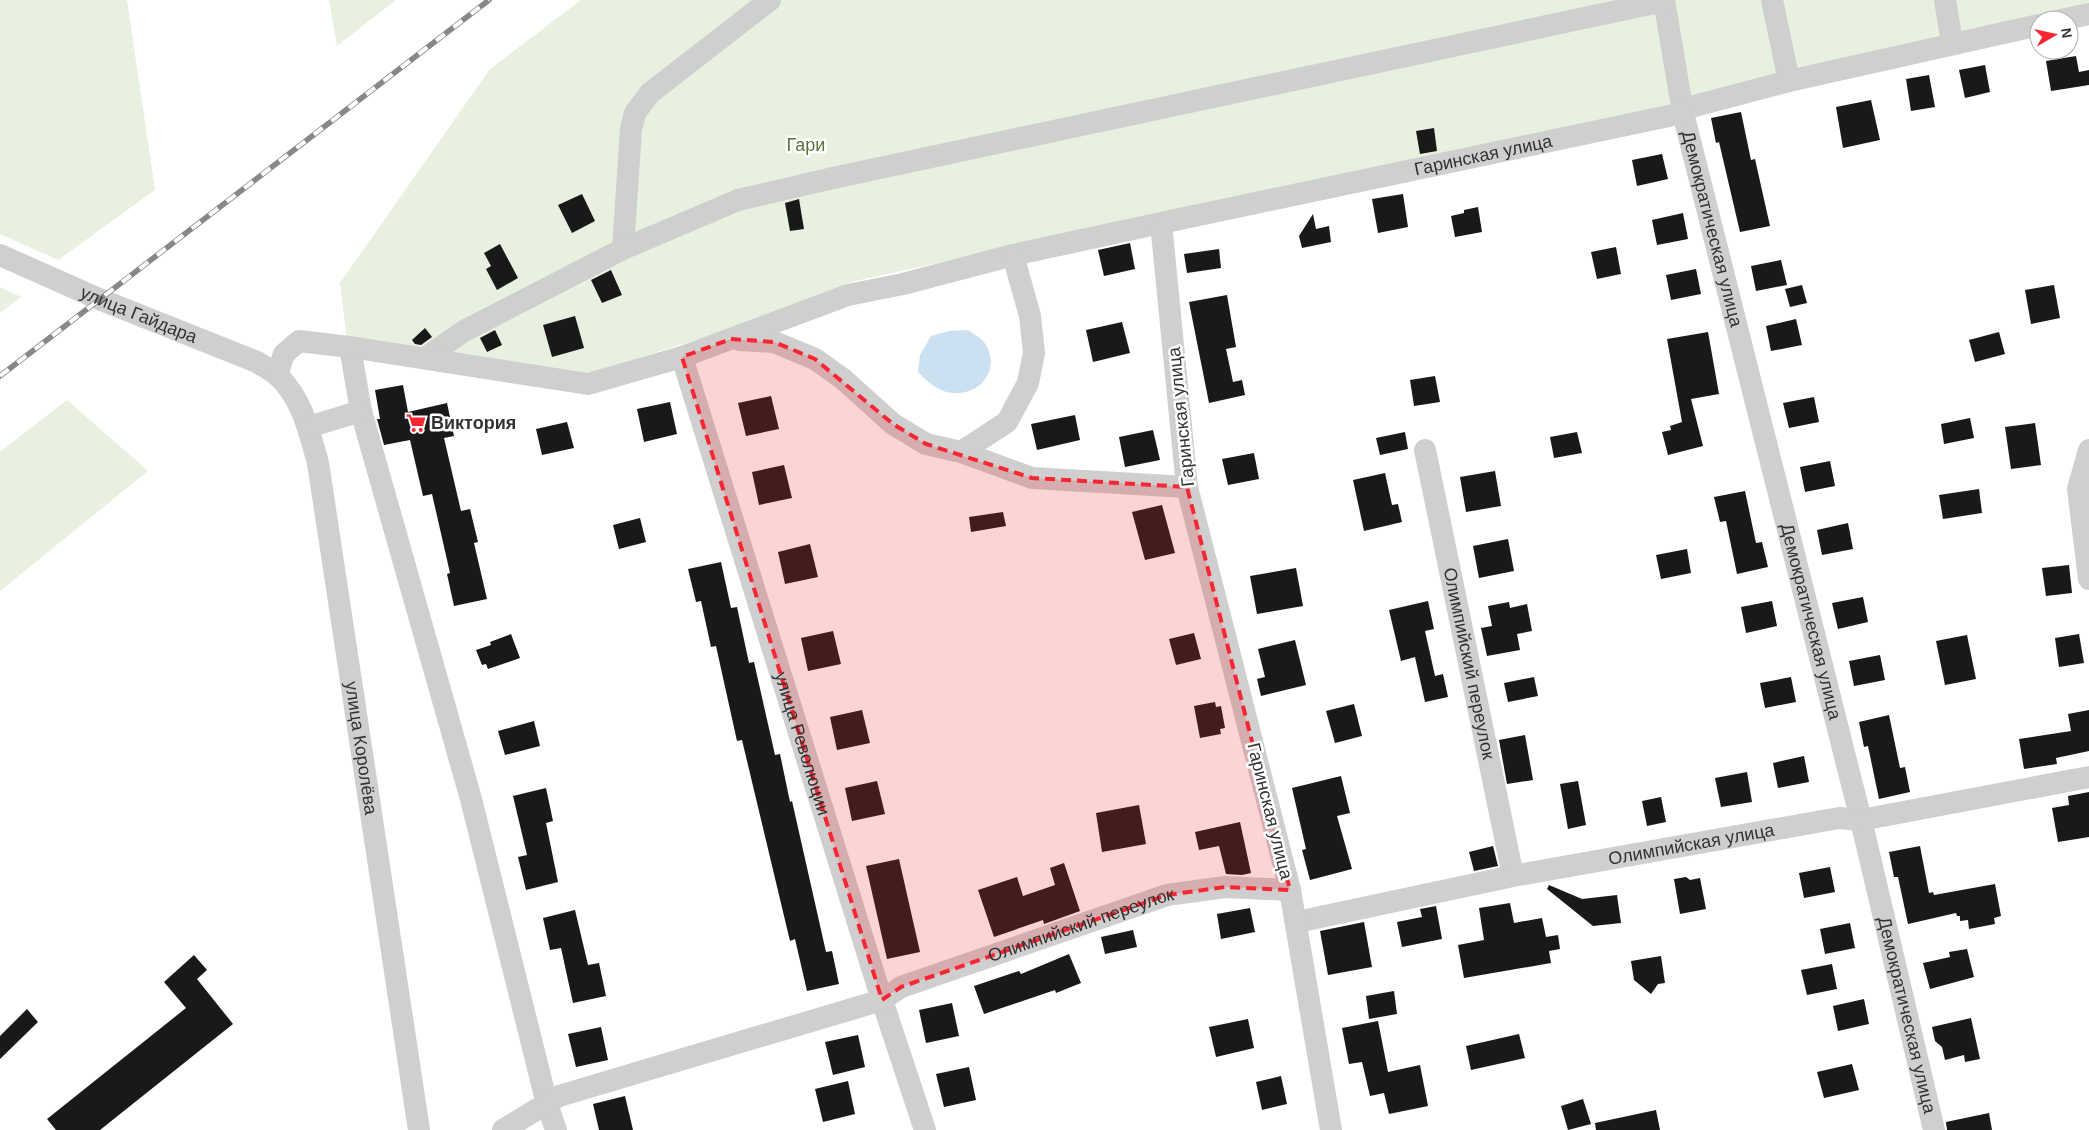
<svg xmlns="http://www.w3.org/2000/svg" width="2089" height="1130" font-family="Arial,sans-serif">
<style>
.green{fill:#e8f0e0}
.water{fill:#cbe1f1}
.building{fill:#191919}
.lines{fill:none;stroke-linecap:round;stroke-linejoin:round}
.minor{stroke:#cfcfcf;stroke-width:22}
.rail-casing{stroke:#878787;stroke-width:5.5}
.rail{stroke:#fff;stroke-width:4;stroke-dasharray:11;stroke-linecap:butt}
.marked{fill:#f72632;fill-opacity:0.2;stroke:#f72632;stroke-width:4;stroke-dasharray:10 6;stroke-linejoin:round}
.labels{text-anchor:middle;stroke-width:5;stroke-linejoin:round;paint-order:stroke}
.park-label{font-size:18px;fill:#54743a;stroke:#fff}
.street-label{font-size:18px;fill:#323232;stroke:#fff}
.poi-label{font-size:18px;font-weight:bold;fill:#323232;stroke:#fff;text-anchor:start}
</style>
<rect width="100%" height="100%" fill="#fff"/>
<g class="green">
<path d="M0 0H127L155 190 58 260 0 234Z"/>
<path d="M329 0H396L337 46Z"/>
<path d="M581 0H2089V18L2039 20V29L1037 241 851 282 770 316 589 374 347 339 340 283 490 69Z"/>
<path d="M0 287 21 297 0 313Z"/>
<path d="M67 400 148 471 0 591V452Z"/>
</g>
<path class="water" d="M968 330C973 334 980 337 984 342 1006 373 971 405 939 389 931 385 924 378 918 372L920 355 931 336 949 331Z"/>
<g class="building">
<path d="M2076 56 2079 72 2089 70V85L2051 91 2046 61Z"/>
<path d="M1985 65 1990 92 1965 98 1959 70Z"/>
<path d="M1929 75 1935 107 1911 111 1906 79Z"/>
<path d="M1871 100 1880 140 1843 148 1836 107Z"/>
<path d="M1741 112 1751 160 1755 159 1770 226 1740 232 1719 142 1716 143 1711 118Z"/>
<path d="M1434 128 1437 151 1420 154 1416 131Z"/>
<path d="M1662 154 1668 179 1637 186 1632 160Z"/>
<path d="M582 194 595 221 572 233 558 205Z"/>
<path d="M1403 194 1408 227 1378 233 1372 199Z"/>
<path d="M799 199 804 229 790 231 785 203Z"/>
<path d="M1478 207 1482 232 1455 237 1451 216 1464 213V210Z"/>
<path d="M1683 213 1688 239 1657 245 1652 220Z"/>
<path d="M1313 214 1316 229 1329 226 1331 242 1302 248 1299 236Z"/>
<path d="M1130 243 1135 269 1104 276 1098 250Z"/>
<path d="M500 244 518 278 497 290 486 269 491 266 484 253Z"/>
<path d="M1616 247 1621 274 1597 279 1591 252Z"/>
<path d="M1219 249 1221 268 1187 273 1184 254Z"/>
<path d="M1781 260 1787 285 1756 291 1751 266Z"/>
<path d="M1696 269 1701 294 1671 300 1666 275Z"/>
<path d="M611 270 622 295 602 303 591 280Z"/>
<path d="M1802 285 1807 303 1790 307 1785 289Z"/>
<path d="M2054 285 2060 318 2031 324 2025 290Z"/>
<path d="M1227 295 1236 347 1226 349 1233 382 1242 380 1245 395 1209 403 1189 302Z"/>
<path d="M575 316 584 348 552 357 543 325Z"/>
<path d="M1796 319 1802 345 1771 351 1766 326Z"/>
<path d="M1122 322 1130 353 1093 362 1086 330Z"/>
<path d="M425 328 432 337 421 345 415 344 412 340Z"/>
<path d="M495 330 502 345 487 352 480 338Z"/>
<path d="M1708 332 1719 394 1691 399 1703 446 1668 455 1662 432 1671 430 1670 426 1682 422 1667 339Z"/>
<path d="M1999 332 2005 354 1975 362 1969 340Z"/>
<path d="M1435 376 1440 402 1414 406 1410 380Z"/>
<path d="M403 385 408 412 447 403 454 436 444 438 461 511 470 509 478 542 474 543 487 599 454 606 447 574 450 573 432 494 423 496 410 440 384 445 377 419H380L375 390Z"/>
<path d="M771 396 779 429 746 436 738 403Z"/>
<path d="M1814 397 1819 422 1789 428 1783 403Z"/>
<path d="M670 402 677 434 644 442 637 409Z"/>
<path d="M1075 415 1080 440 1037 450 1031 424Z"/>
<path d="M1970 418 1974 438 1944 444 1941 424Z"/>
<path d="M567 422 574 448 542 455 536 429Z"/>
<path d="M2035 423 2041 465 2011 469 2005 427Z"/>
<path d="M1153 430 1160 460 1125 467 1119 437Z"/>
<path d="M1405 432 1408 449 1380 455 1376 438Z"/>
<path d="M1577 432 1582 453 1554 458 1550 437Z"/>
<path d="M1254 453 1259 479 1228 485 1222 459Z"/>
<path d="M1830 461 1835 486 1805 492 1800 467Z"/>
<path d="M784 465 792 498 759 505 752 472Z"/>
<path d="M1495 471 1501 506 1466 512 1460 477Z"/>
<path d="M1385 473 1392 505 1398 504 1402 522 1364 531 1353 480Z"/>
<path d="M1979 489 1982 513 1943 519 1939 495Z"/>
<path d="M1745 491 1756 543 1762 542 1768 567 1737 574 1726 521 1720 522 1714 497Z"/>
<path d="M1162 505 1175 553 1145 560 1132 512Z"/>
<path d="M1003 512 1006 526 971 532 969 517Z"/>
<path d="M640 518 646 542 619 549 613 525Z"/>
<path d="M1848 523 1853 549 1822 555 1817 530Z"/>
<path d="M1508 539 1514 571 1479 578 1473 546Z"/>
<path d="M810 544 818 577 785 584 778 552Z"/>
<path d="M1687 549 1691 573 1661 579 1656 555Z"/>
<path d="M721 562 731 608 737 607 749 663 754 662 775 755 780 754 790 802 792 801 826 952 832 951 839 984 807 991 795 939 790 941 742 740 737 741 716 646 711 647 701 601 696 602 688 569Z"/>
<path d="M2069 565 2072 593 2046 596 2042 568Z"/>
<path d="M1296 568 1303 606 1257 614 1250 576Z"/>
<path d="M1863 597 1868 622 1838 629 1832 603Z"/>
<path d="M1428 601 1434 629 1425 631 1435 676 1443 674 1448 697 1425 702 1415 657 1401 661 1389 610Z"/>
<path d="M1772 601 1777 626 1746 633 1741 607Z"/>
<path d="M1509 602 1510 608 1527 604 1532 631 1517 634 1520 650 1487 656 1481 628 1492 626 1488 606Z"/>
<path d="M833 631 841 664 808 671 801 638Z"/>
<path d="M1194 633 1201 659 1176 665 1169 639Z"/>
<path d="M511 634 520 658 488 669 486 664 482 665 476 650 491 645 490 642Z"/>
<path d="M2079 634 2084 663 2059 667 2055 638Z"/>
<path d="M1967 635 1976 679 1945 685 1936 641Z"/>
<path d="M1295 640 1306 685 1261 696 1257 679 1265 677 1258 649Z"/>
<path d="M1880 655 1885 680 1854 686 1849 661Z"/>
<path d="M1534 677 1538 696 1508 702 1504 683Z"/>
<path d="M1791 677 1796 702 1765 708 1760 683Z"/>
<path d="M1215 702 1216 707 1221 706 1225 728 1220 729 1221 734 1200 738 1194 706Z"/>
<path d="M1354 704 1362 736 1335 743 1326 711Z"/>
<path d="M862 710 870 743 837 750 830 717Z"/>
<path d="M2089 710V751L2056 758 2057 764 2024 769 2019 739 2071 731 2068 714Z"/>
<path d="M1889 715 1900 768 1905 767 1910 792 1879 799 1868 746 1864 747 1859 722Z"/>
<path d="M534 721 540 746 505 755 498 731Z"/>
<path d="M1525 735 1533 780 1507 784 1499 740Z"/>
<path d="M1804 756 1809 782 1778 788 1773 763Z"/>
<path d="M1747 772 1752 802 1721 807 1715 778Z"/>
<path d="M1341 776 1350 813 1337 816 1352 869 1310 880 1302 850 1306 849 1292 788Z"/>
<path d="M877 781 885 814 852 821 845 788Z"/>
<path d="M1578 781 1586 825 1568 829 1560 784Z"/>
<path d="M546 788 553 821 546 823 558 882 526 890 518 857 527 855 513 796Z"/>
<path d="M2089 792V837L2058 842 2052 808 2069 805 2068 796Z"/>
<path d="M1661 797 1666 822 1647 826 1642 801Z"/>
<path d="M1139 805 1146 844 1102 852 1096 813Z"/>
<path d="M1240 822 1251 873 1242 875 1226 874 1219 846 1199 850 1195 832Z"/>
<path d="M1493 846 1498 866 1474 871 1469 852Z"/>
<path d="M1920 846 1929 893 1933 892 1934 895 1995 884 2001 916 1994 918 1995 924 1969 929 1968 920 1960 921V916H1957L1956 913 1908 924 1898 877H1894L1889 852Z"/>
<path d="M899 859 920 952 887 959 866 866Z"/>
<path d="M1064 863 1080 911 1044 924 1043 920 994 937 978 890 1017 877 1023 896 1055 885 1050 868Z"/>
<path d="M1830 867 1835 892 1804 898 1799 873Z"/>
<path d="M1686 877 1690 880 1700 878 1706 909 1680 914 1674 879Z"/>
<path d="M1549 885 1582 899 1617 895 1621 923 1593 926 1547 889Z"/>
<path d="M1510 903 1514 923 1542 918 1546 937 1558 935 1560 949 1549 951 1551 963 1464 978 1458 945 1484 940 1479 908Z"/>
<path d="M1436 906 1442 939 1402 947 1397 922 1422 917 1420 909Z"/>
<path d="M1250 908 1255 932 1221 939 1217 914Z"/>
<path d="M575 910 588 965 599 963 606 996 573 1003 561 948 550 950 543 918Z"/>
<path d="M1364 922 1372 967 1328 975 1320 931Z"/>
<path d="M1850 923 1855 948 1825 954 1820 929Z"/>
<path d="M1133 930 1137 947 1105 954 1101 937Z"/>
<path d="M1967 949 1974 977 1930 989 1923 963 1950 957 1949 952Z"/>
<path d="M1069 954 1081 983 1056 993 1055 990 984 1014 974 986 1019 971 1021 974Z"/>
<path d="M194 955 207 970 197 979 233 1024 100 1130H56L47 1119 186 1008 164 982Z"/>
<path d="M1661 956 1665 983 1658 984 1651 994 1634 980 1631 961Z"/>
<path d="M1832 964 1837 989 1807 995 1801 970Z"/>
<path d="M1394 991 1397 1014 1369 1019 1366 996Z"/>
<path d="M1864 999 1869 1024 1838 1031 1833 1006Z"/>
<path d="M952 1003 959 1036 926 1043 919 1010Z"/>
<path d="M27 1009 38 1022 0 1059V1036Z"/>
<path d="M1971 1018 1980 1059 1965 1062 1964 1055 1945 1060 1942 1047 1935 1041 1932 1027Z"/>
<path d="M1248 1019 1254 1048 1216 1057 1209 1027Z"/>
<path d="M1378 1021 1388 1072 1420 1065 1428 1106 1389 1114 1384 1093 1370 1096 1362 1062 1349 1064 1342 1028Z"/>
<path d="M601 1027 608 1060 576 1067 568 1034Z"/>
<path d="M1519 1034 1525 1058 1471 1070 1466 1046Z"/>
<path d="M858 1035 865 1067 833 1075 825 1042Z"/>
<path d="M1852 1064 1859 1090 1824 1098 1817 1072Z"/>
<path d="M969 1067 976 1100 944 1107 936 1074Z"/>
<path d="M1281 1076 1287 1104 1262 1110 1256 1082Z"/>
<path d="M848 1081 855 1114 823 1122 815 1089Z"/>
<path d="M625 1096 633 1130H599L593 1104Z"/>
<path d="M1583 1099 1591 1124 1568 1130 1561 1106Z"/>
<path d="M1656 1110 1660 1130H1596L1595 1123Z"/>
<path d="M1989 1113 1992 1130H1947L1946 1122Z"/>
</g>
<g class="lines">
<g class="minor">
<path id="s1" d="M1664 0 1683 113 1861 820 1934 1130"/>
<path d="M1772 0 1789 81"/>
<path d="M1945 0 1952 43"/>
<path d="M2061 20 2089 14"/>
<path d="M1683 109 1789 81 2039 25"/>
<path d="M623 249 631 129 635 113 650 93 770 0"/>
<path id="s2" d="M0 255 99 299 257 362C263 366 271 370 277 375 302 398 309 431 318 463L419 1130"/>
<path d="M739 340 774 342 815 359 843 379 893 424 926 444 961 452 1032 478 1187 487"/>
<path d="M350 347 361 411 471 799 547 1104 556 1130"/>
<path id="s3" d="M682 357 882 1000 925 1130"/>
<path d="M425 358 464 331 623 249 738 200 833 178 1664 1"/>
<path d="M277 375 284 354 299 341 350 347 588 384 682 357 848 295 903 284 1013 255 1161 223"/>
<path d="M308 427 361 411"/>
<path id="s4" d="M1425 450 1513 876"/>
<path d="M2089 450 2078 489 2089 579"/>
<path d="M961 452 1007 422 1028 383 1034 353 1030 316 1013 255"/>
<path id="s5" d="M1297 922 1513 876 1839 818 1861 820 2089 777"/>
<path id="s6" d="M503 1130 559 1096 882 1000 901 987 1167 895 1225 887 1290 890"/>
<path id="s7" d="M1331 1130 1290 890 1187 487 1161 223 1683 113"/>
</g>
<defs>
<path id="rail" d="M0 376 489 0"/>
</defs>
<use href="#rail" class="rail-casing"/>
<use href="#rail" class="rail"/>
</g>
<path class="marked" d="M731 339 774 342 815 359 893 424 926 444 1032 478 1187 487 1290 890 1225 887 1167 895 901 987 882 1000 682 357Z"/>
<defs>
<symbol id="supermarket-bare" viewBox="-9 -9 18 18"><path d="M-6-5.5h2.5l.6 2H6L4.5 2H-2.5L-4.4-4H-6ZM-1.5 3.2a1.3 1.3 0 1 0 .1 0ZM3 3.2a1.3 1.3 0 1 0 .1 0Z" fill="#f72632" stroke="#fff" stroke-width="2.5" paint-order="stroke"/></symbol>
</defs>
<g fill-rule="evenodd">
<use href="#supermarket-bare" x="402" y="409" width="28" height="28"/>
</g>
<g class="labels">
<g class="park-label">
<text x="806" y="151">Гари</text>
</g>
<g class="street-label">
<text dy="6" stroke="none"><textPath href="#s7" startOffset="1254">Гаринская улица</textPath></text>
<text dy="6" stroke="none"><textPath href="#s1" startOffset="234">Демократическая улица</textPath></text>
<text dy="6" stroke="none"><textPath href="#s2" startOffset="151">улица Гайдара</textPath></text>
<text transform="translate(1181 417) rotate(-96)" y="6">Гаринская улица</text>
<text dy="6" stroke="none"><textPath href="#s1" startOffset="639">Демократическая улица</textPath></text>
<text dy="6" stroke="none"><textPath href="#s4" startOffset="218">Олимпийский переулок</textPath></text>
<text dy="6" stroke="none"><textPath href="#s3" startOffset="405">улица Революции</textPath></text>
<text dy="6" stroke="none"><textPath href="#s2" startOffset="689">улица Королёва</textPath></text>
<text transform="translate(1270 811) rotate(76)" y="6">Гаринская улица</text>
<text dy="6" stroke="none"><textPath href="#s5" startOffset="402">Олимпийская улица</textPath></text>
<text dy="6" stroke="none"><textPath href="#s6" startOffset="616">Олимпийский переулок</textPath></text>
<text dy="6" stroke="none"><textPath href="#s1" startOffset="1044">Демократическая улица</textPath></text>
</g>
<g class="poi-label">
<text x="431" y="429">Виктория</text>
</g>
</g>
<g transform="translate(2054 35) rotate(81)"><circle r="24" fill="#ffffff" stroke="#adadad"/>
<path d="M0-4L9 19L0 12L-9 19Z" fill="#f72632"/>
<text y="-8" font-size="14" font-weight="bold" text-anchor="middle" fill="#323232">N</text>
</g>
</svg>
